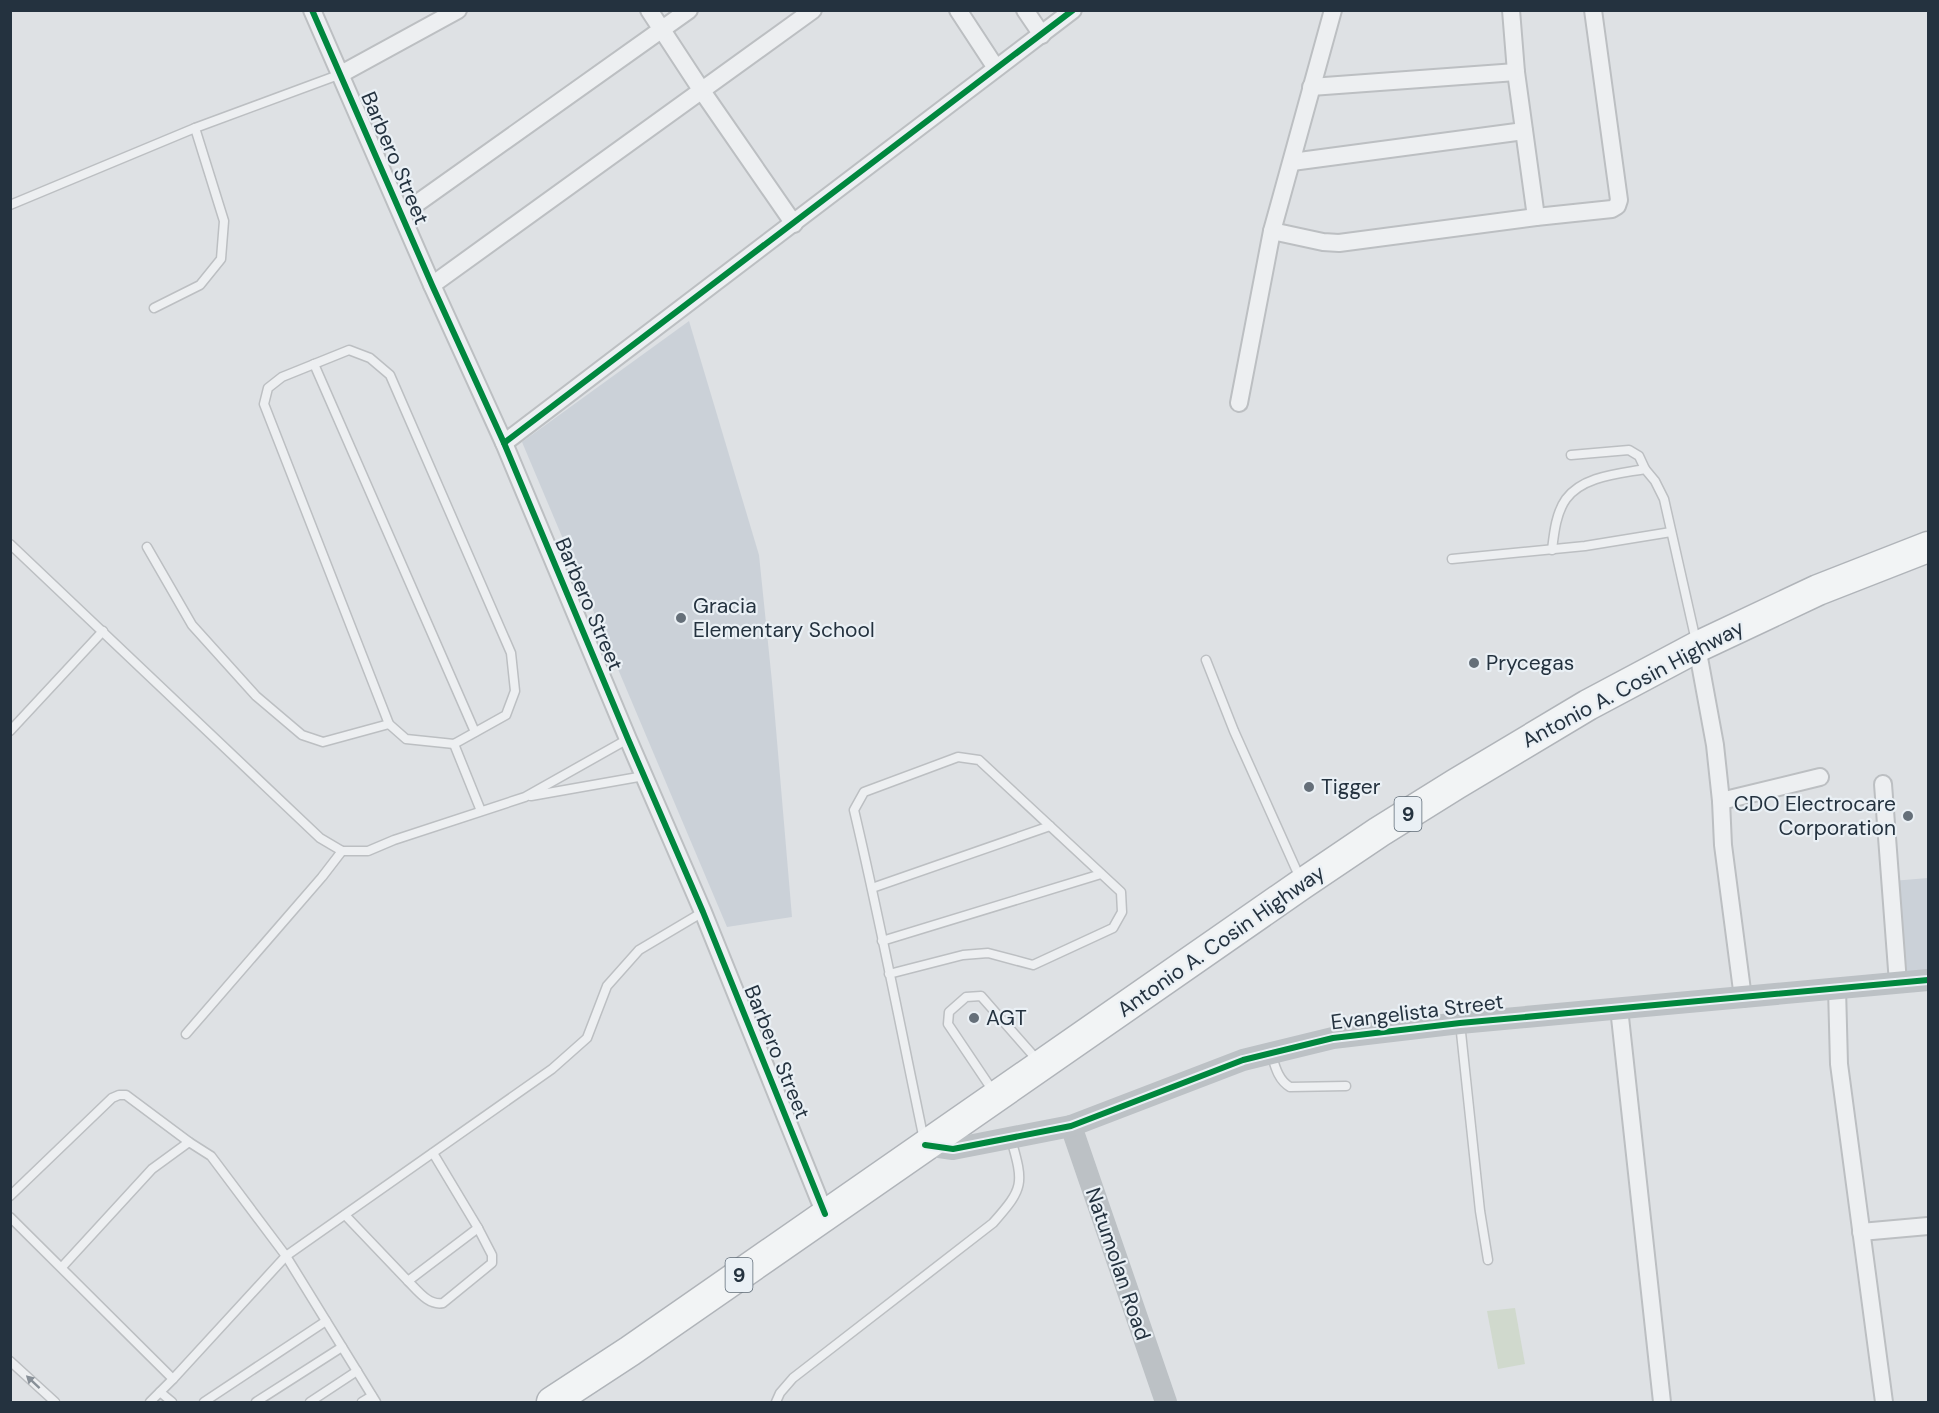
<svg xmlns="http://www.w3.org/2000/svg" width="1939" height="1413" font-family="'DM Sans',sans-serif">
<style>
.built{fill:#cbd1d8}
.green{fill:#d0d9cd}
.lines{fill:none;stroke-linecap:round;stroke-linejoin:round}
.lane-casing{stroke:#bcbfc2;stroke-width:11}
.street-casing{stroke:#bcbfc2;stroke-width:20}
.highway-casing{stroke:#b0b4b9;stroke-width:33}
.lane{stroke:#edeff1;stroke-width:8}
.street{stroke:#edeff1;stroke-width:16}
.secondary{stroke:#bcc1c5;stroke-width:22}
.highway{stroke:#f2f4f5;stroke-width:30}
.cycleway-casing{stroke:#eaf0f5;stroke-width:10}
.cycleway{stroke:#00873e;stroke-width:6}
.oneway{fill:#889098}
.poi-dot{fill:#656f79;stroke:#eaf0f5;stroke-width:2}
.labels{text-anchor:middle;stroke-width:4.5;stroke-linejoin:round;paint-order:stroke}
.shield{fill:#eaf0f5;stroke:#5f6b76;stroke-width:1.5}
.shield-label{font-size:20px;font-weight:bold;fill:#24323f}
.street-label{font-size:21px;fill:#24323f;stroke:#eaf0f5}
.poi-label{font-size:21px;fill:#24323f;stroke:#eaf0f5;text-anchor:start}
</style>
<rect width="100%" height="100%" fill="#dee1e4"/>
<g class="built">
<path d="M689 321 759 555 772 682 792 917 727 927 522 442Z"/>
<path d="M1928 878V978L1900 980 1892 881Z"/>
</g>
<path class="green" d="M1515 1308 1525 1364 1498 1369 1487 1311Z"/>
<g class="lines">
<defs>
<g id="lane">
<path d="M10 205 195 128 341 74"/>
<path d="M154 308 200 285 221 259 224 221 195 128"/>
<path d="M349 350 370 358 390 375 511 653 515 691 506 715 454 744 406 739 389 724 264 404 268 388 282 377Z"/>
<path d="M314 364 475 732"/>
<path d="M1571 455 1629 450 1639 456 1645 469"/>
<path d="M10 544 320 838 342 851H368L394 840 525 797 628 739"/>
<path d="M147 547 192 625 256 696 302 735 323 742 389 724"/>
<path d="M1552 550C1554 533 1556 513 1566 499 1583 476 1618 474 1645 469L1655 481 1664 499 1696 641"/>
<path d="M1452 559 1585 546 1671 532"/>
<path d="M1206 660 1234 731 1300 878"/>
<path d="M10 731 103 631"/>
<path d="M454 744 481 811"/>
<path d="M531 796 644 776"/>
<path d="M872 888 1050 826"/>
<path d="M882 941 1101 874"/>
<path d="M889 974 963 955 988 953 1033 965 1113 928 1122 912 1121 892 979 760 958 757 864 792 854 810C880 920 901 1030 924 1140"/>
<path d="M1460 1023 1480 1211 1488 1260"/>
<path d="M186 1034 322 877 342 851"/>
<path d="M1271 1053C1275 1066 1278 1080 1290 1087L1346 1086"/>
<path d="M993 1091 948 1024 949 1012 966 997 981 996 1039 1062"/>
<path d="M10 1196 112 1098 119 1095H126L189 1142"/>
<path d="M345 1215 408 1281 478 1228 433 1153"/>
<path d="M10 1217 173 1379"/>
<path d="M62 1267 152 1169 189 1142 211 1156 286 1256 376 1402"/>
<path d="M408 1281C418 1291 429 1306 443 1303L492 1263V1255L478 1228"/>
<path d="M10 1361 55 1402"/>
<path d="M160 1392 172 1402"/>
<path d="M150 1402 173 1379 286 1256 552 1069 587 1038 607 986 639 950 703 912"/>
<path d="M204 1402 326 1321"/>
<path d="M256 1402 342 1347"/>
<path d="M310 1402 357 1371"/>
<path d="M362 1402 372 1396"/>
<path d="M776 1402 780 1393 793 1378 993 1223C1024 1188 1024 1184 1011 1139"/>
</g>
<g id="street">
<path d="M312 10 432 285 504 443 628 739 703 912 825 1214"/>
<path d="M649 10 702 91 794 224"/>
<path d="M958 10 996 68"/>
<path d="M1025 10 1042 35"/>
<path d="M1511 10 1516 72 1536 217"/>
<path d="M341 74 458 10"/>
<path d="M1311 87 1516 72"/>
<path d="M1292 162 1524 131"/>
<path d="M402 214 689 10"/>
<path d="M1272 231 1323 242 1339 243 1536 217 1612 209 1617 206 1619 200 1593 10"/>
<path d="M432 285 813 10"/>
<path d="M1239 403 1272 231 1333 10"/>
<path d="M504 443 1073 10"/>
<path d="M1697 647 1715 745 1721 801 1723 845 1743 998"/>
<path d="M1883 784 1898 983"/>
<path d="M1721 801 1820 777"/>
<path d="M1837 988 1839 1064 1884 1402"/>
<path d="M1619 1008 1662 1402"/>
<path d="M1861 1232 1928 1226"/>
</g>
<path id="highway" d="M552 1402 630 1351 1302 884 1379 832 1456 784 1588 705 1697 647 1818 590 1928 547"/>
</defs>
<use href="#lane" class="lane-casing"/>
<use href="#street" class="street-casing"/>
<use href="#highway" class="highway-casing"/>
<use href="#lane" class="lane"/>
<use href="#street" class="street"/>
<g class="secondary">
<path d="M1071 1126 1166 1402"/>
<path d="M925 1145 953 1149 1071 1126 1243 1060 1333 1038 1460 1023 1928 980"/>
</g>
<use href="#highway" class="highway"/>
<defs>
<g id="cycleway">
<path d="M312 10 432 285 504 443 628 739 703 912 825 1214"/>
<path d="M504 443 1073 10"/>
<path d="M925 1145 953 1149 1071 1126 1243 1060 1333 1038 1460 1023 1928 980"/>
</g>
</defs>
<use href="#cycleway" class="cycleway-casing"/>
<use href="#cycleway" class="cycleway"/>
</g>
<defs><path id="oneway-solid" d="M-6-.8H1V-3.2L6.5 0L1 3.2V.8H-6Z" transform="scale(1.5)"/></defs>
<use class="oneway" href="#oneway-solid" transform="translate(33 1382) rotate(-137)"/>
<g class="poi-dot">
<circle cx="681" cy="618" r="6"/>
<circle cx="1474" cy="663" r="6"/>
<circle cx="1309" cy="787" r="6"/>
<circle cx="1908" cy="816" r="6"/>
<circle cx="974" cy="1018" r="6"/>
</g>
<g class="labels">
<g class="shield">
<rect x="1394.5" y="797" width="27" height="34" rx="4.5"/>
<rect x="725.5" y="1258" width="27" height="34" rx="4.5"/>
</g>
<g class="shield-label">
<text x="1408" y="821">9</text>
<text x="739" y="1282">9</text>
</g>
<g class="street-label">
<text transform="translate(395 158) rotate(67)" y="7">Barbero Street</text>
<text transform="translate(589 604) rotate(67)" y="7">Barbero Street</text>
<text transform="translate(1633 684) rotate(-28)" y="7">Antonio A. Cosin Highway</text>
<text transform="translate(1221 941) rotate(-35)" y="7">Antonio A. Cosin Highway</text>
<text transform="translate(1417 1012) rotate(-7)" y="7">Evangelista Street</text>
<text transform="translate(777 1052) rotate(68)" y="7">Barbero Street</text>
<text transform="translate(1118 1264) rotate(71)" y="7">Natumolan Road</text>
</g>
<g class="poi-label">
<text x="693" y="613">Gracia<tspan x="693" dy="24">Elementary School</tspan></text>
<text x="1486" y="670">Prycegas</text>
<text x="1321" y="794">Tigger</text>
<text x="1896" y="811" text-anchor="end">CDO Electrocare<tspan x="1896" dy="24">Corporation</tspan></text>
<text x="986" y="1025">AGT</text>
</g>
</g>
<rect width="1939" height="1413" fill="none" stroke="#24323f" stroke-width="24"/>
</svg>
